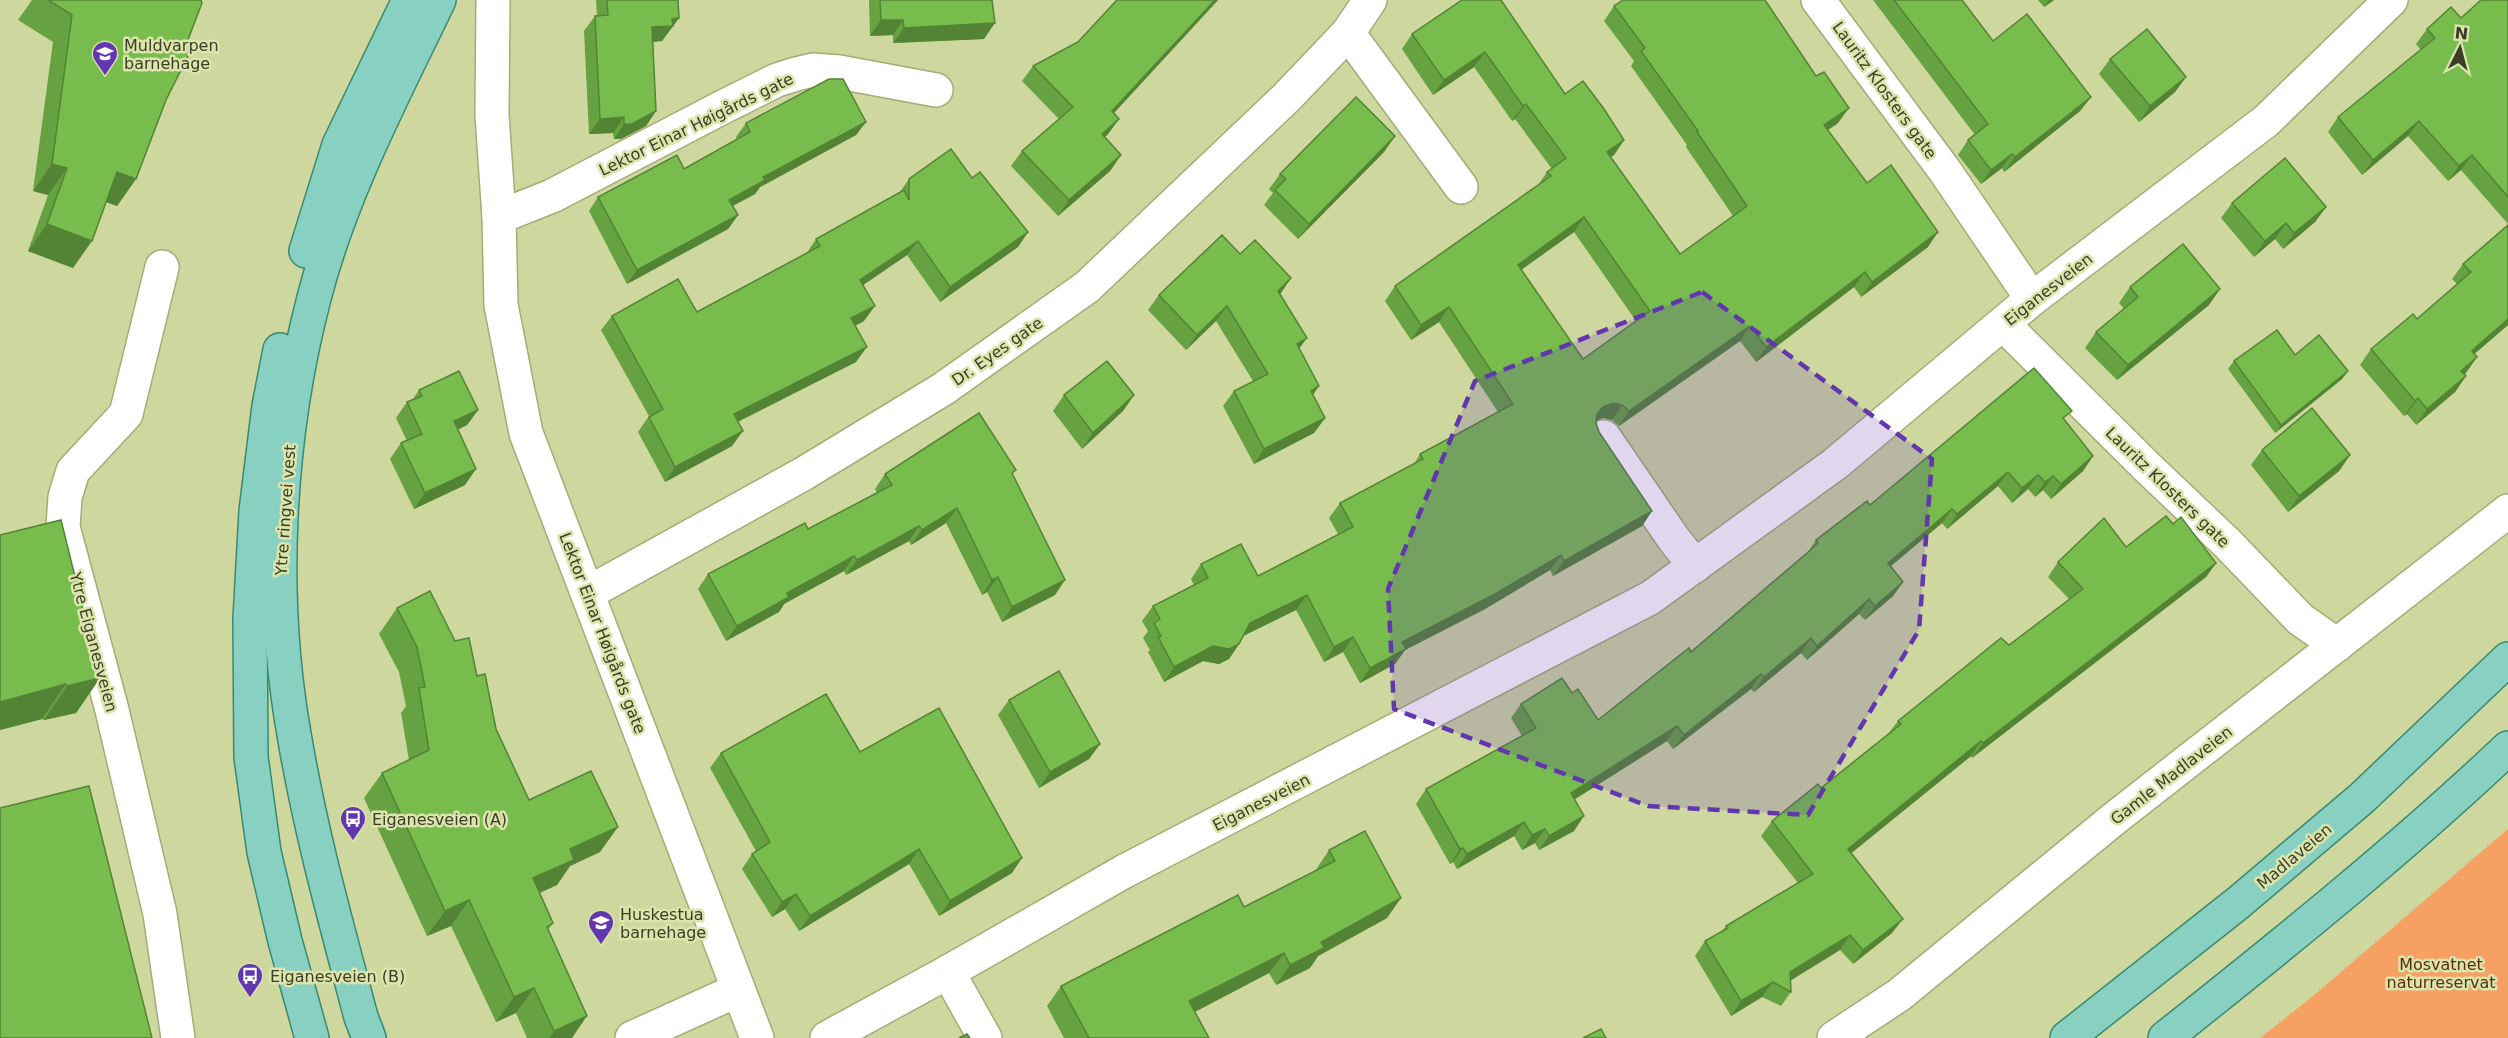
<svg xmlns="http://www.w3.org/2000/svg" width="2508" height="1038" font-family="'DejaVu Sans',sans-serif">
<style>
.green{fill:#f6a063}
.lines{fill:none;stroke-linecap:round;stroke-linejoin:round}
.minor-casing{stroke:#a4ac75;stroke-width:36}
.major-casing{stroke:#398970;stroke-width:36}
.minor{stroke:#fff;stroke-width:33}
.major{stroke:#88d0c1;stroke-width:33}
.wall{fill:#66a241;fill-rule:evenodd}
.shaded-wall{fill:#538435}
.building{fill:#77bc4c;stroke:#538435;stroke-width:1.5;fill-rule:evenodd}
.marked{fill:#6236ae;fill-opacity:0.2;stroke:#6236ae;stroke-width:4.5;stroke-dasharray:12 8;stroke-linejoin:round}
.labels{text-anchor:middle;stroke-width:5;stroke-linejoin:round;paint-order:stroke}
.poi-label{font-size:16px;fill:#3b3e27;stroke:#dbe4ab;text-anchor:start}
.street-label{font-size:16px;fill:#3b3e27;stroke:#dbe4ab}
.park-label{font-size:16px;fill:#5a2f0d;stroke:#dbe4ab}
</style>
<rect width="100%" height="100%" fill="#ced79e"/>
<path class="green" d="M2508 829V1038H2260L2312 997Z"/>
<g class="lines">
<defs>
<g id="minor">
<path d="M493 0 492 115 499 217 501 305 526 433 757 1038"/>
<path d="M1818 0 1945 171 2032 299"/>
<path d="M1348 33 1461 187"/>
<path d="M499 217 552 196 723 107 777 80 796 74 813 70 839 72 936 90"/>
<path d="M162 267 126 414 73 471 65 497 63 527 112 710 160 914 178 1038"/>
<path d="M2003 324 2148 468 2227 543 2300 619 2337 645"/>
<path d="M1604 437 1673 538 1695 566"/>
<path d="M588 593 803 474 943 389 1087 287 1287 97 1348 33 1370 0"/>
<path d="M948 972 985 1038"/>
<path d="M632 1038 738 990"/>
<path d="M827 1038 948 972 1123 872 1650 598 1835 464 2032 299 2266 121 2391 0"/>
<path d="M1834 1038 1899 995 2115 818 2508 511"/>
</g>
<g id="major">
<path d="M306 251 339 145 409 0"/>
<path d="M280 350 269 406 256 511 250 619 251 757 264 852 285 941 312 1038"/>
<path d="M369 1038 361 1017C336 923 310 830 294 734 269 593 278 436 314 298 341 193 393 96 439 0"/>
<path d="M2067 1038 2238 903 2362 798 2508 659"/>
<path d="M2165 1038C2282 945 2399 851 2508 748"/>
</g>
</defs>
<use href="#minor" class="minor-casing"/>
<use href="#major" class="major-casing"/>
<use href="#minor" class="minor"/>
<use href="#major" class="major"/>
</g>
<g class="wall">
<path d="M32 0H201L166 100 136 179 117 206 106 202 73 268 28 251 48 195 33 191 53 42 18 20Z"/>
<path d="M596 0H678L679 18 662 41 653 42 656 111 646 126 621 139H614L613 133 589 134 584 31 595 16H597Z"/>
<path d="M869 0H992L984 39 893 43V35L870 36Z"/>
<path d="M1117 0H1218L1114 113 1119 119 1108 134 1105 137 1121 155 1110 171 1058 216 1011 166 1022 151 1059 119 1022 81 1033 66 1078 42Z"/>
<path d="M1462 0 1565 94 1624 140 1614 155 1611 157 1680 254 1733 216 1686 147 1687 145 1631 66 1634 61 1604 21 1614 6 1838 123 1828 130 1867 183 1928 247 1861 297 1854 287 1756 362 1740 341 1619 426 1612 420 1603 418 1596 421V423L1599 432 1652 511 1642 526 1553 576 1550 570 1485 609 1405 650 1395 664 1360 683 1343 652 1324 662 1296 610 1243 636 1239 644 1229 659 1219 664 1203 661 1164 682 1148 652 1150 650 1143 638 1148 631 1142 621 1153 606 1194 585 1191 579 1201 564 1258 576 1338 534 1329 518 1340 503 1414 464 1420 454 1498 412 1439 322 1411 340 1385 301 1395 286 1538 185 1547 172 1552 169 1515 119 1512 121 1474 67 1433 95 1402 49 1412 34ZM1574 232 1636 321 1583 359 1521 270Z"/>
<path d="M1873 0H1962L1993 41 2091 97 2080 111 2004 172 2002 168 1981 184 1958 155 1968 140 1975 135Z"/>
<path d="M2038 0H2054L2044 7Z"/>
<path d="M2508 0V224L2461 170 2448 181 2408 136 2362 175 2328 132 2338 117 2421 50 2416 44 2427 29 2461 18Z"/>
<path d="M2110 59 2186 77 2175 92 2139 122 2099 74Z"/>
<path d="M866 122 856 135 760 187 755 194 733 206 738 215 728 229 627 284 589 211 598 197 684 169 737 140 736 137 746 123Z"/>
<path d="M1395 136 1384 152 1298 239 1264 205 1273 193 1269 189 1280 174Z"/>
<path d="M972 178 1028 232 1018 247 940 302 907 255 863 285 864 321 855 326 856 362 738 422 732 446 665 482 638 432 649 416 601 330 612 316 697 312 806 254 816 239 900 192 909 179Z"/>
<path d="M2232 203 2326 207 2315 222 2283 249 2275 239 2254 257 2221 218Z"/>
<path d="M2508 225V325L2474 354 2477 357 2464 374 2466 376 2455 392 2416 425 2407 414 2404 416 2360 365 2371 349 2417 319 2457 284 2452 279 2463 264Z"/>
<path d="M1240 254 1280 294 1299 348 1319 386 1313 395 1325 418 1314 433 1254 464 1223 406 1234 391 1253 381 1216 321 1186 350 1148 310 1159 295Z"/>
<path d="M2130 287 2209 305 2117 380 2085 348 2096 332 2124 309 2119 303Z"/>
<path d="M2295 355 2348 371 2342 379 2275 433 2228 369 2234 361Z"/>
<path d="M419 390 478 410 467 425 458 429 465 485 414 509 390 459 401 443 407 441 396 418 407 402 413 399Z"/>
<path d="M1064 395H1134L1123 411 1082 449 1053 411Z"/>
<path d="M2065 421 2093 456 2083 471 2051 499 2043 490 2035 497 2028 489 2012 503 1998 486 1947 529 1942 523 1891 566 1903 582 1893 596 1865 620 1859 614 1807 660 1801 653 1754 692 1751 689 1673 749 1667 741 1575 799 1574 831 1539 850 1535 843 1522 850 1514 836 1457 869 1453 862 1450 864 1416 804 1426 789 1522 736 1511 718 1521 704 1572 693 1598 720 1691 652 1806 555 1816 540 1870 505Z"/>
<path d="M2262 450 2350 455 2339 471 2288 512 2251 465Z"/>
<path d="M885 474 1013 475 1055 595 1002 622 987 592 982 595 946 523 911 545 909 541 846 575 844 571 784 604 779 612 726 641 698 589 708 574 808 529 877 493 875 489Z"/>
<path d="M2173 524 2216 563 2206 577 1972 758 1971 756 1851 853 1892 933 1853 964 1840 950 1791 980V992L1781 1006 1762 997 1731 1016 1695 956 1705 941 1722 931 1726 926 1798 883 1761 836 1772 821 1821 788 1888 734 1898 721 2009 645 2069 599 2048 577 2058 562 2126 547Z"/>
<path d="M0 535 100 678 76 713 44 720 42 719 0 730Z"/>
<path d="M397 608 455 641 477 676 496 729 529 800 600 852 570 866 557 885 540 893 553 923 548 930 572 1038H527L516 1013 496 1022 451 926 427 936 364 798 382 773 409 760 401 713 406 706 399 672 379 634Z"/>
<path d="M1009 700 1100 744 1089 759 1039 788 998 715Z"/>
<path d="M860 752 1012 873 939 916 909 864 799 931 785 909 772 917 742 869 752 854 756 851 710 768 721 753Z"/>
<path d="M1329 850 1387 918 1318 956 1310 968 1276 985 1269 973 1195 1012 1209 1038H1064L1047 1006 1061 986 1244 907 1315 871Z"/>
</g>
<g class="shaded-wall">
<path d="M1215 0H1218L1101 127 1112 111Z"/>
<path d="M2049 0H2054L2044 7Z"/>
<path d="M679 18 662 41 641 43 652 27 672 19Z"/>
<path d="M881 20H903L893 35 870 36Z"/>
<path d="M995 23 984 39 893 43 904 28Z"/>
<path d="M1485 52 1474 67 1433 95 1444 80Z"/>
<path d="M2186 77 2175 92 2139 122 2150 106Z"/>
<path d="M2091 97 2080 111 2004 172 2015 157Z"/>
<path d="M1526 104 1515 119 1512 121 1523 106Z"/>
<path d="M1849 108 1838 123 1813 140 1824 125Z"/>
<path d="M656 111 646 126 621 139H614L624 124Z"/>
<path d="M624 117 613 133 589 134 600 119Z"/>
<path d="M1119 119 1108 134 1091 149 1102 134Z"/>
<path d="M2419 121 2408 136 2362 175 2373 160Z"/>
<path d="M866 122 856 135 760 187 755 194 719 213 729 200 763 177Z"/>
<path d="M1395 136 1384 152 1298 239 1309 224Z"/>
<path d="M1624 140 1614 155 1597 167 1607 152Z"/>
<path d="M2012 154 2002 168 1981 184 1991 170Z"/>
<path d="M1121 155 1110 171 1058 216 1069 200Z"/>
<path d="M2472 155 2461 170 2448 181 2459 166Z"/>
<path d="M52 164 67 168 48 195 33 191Z"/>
<path d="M117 172 136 179 117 206 98 199Z"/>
<path d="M2326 207 2315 222 2283 249 2294 233Z"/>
<path d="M738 215 728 229 627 284 637 270Z"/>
<path d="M1584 217 1574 232 1507 280 1518 265Z"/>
<path d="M2286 223 2275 239 2254 257 2265 241Z"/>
<path d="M47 224 92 241 73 268 28 251Z"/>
<path d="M1028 232 1018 247 940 302 950 287Z"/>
<path d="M1938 232 1928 247 1861 297 1872 282Z"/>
<path d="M918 241 907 255 850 294 860 280Z"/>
<path d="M1865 272 1854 287 1756 362 1766 347Z"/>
<path d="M1291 278 1281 293 1268 306 1278 291Z"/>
<path d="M2220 289 2209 305 2117 380 2128 365Z"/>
<path d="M875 306 864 321 841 333 851 318Z"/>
<path d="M1227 306 1216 321 1186 350 1197 335Z"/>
<path d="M1449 307 1439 322 1411 340 1421 325Z"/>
<path d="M2508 319V325L2464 363 2475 348Z"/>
<path d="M1750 326 1740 341 1619 426 1629 411Z"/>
<path d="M1307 338 1296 353 1297 344Z"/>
<path d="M867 347 856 362 723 429 734 414Z"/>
<path d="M2477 357 2466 373 2450 386 2461 371Z"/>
<path d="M2348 371 2342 379 2275 433 2281 425Z"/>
<path d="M2466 376 2455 392 2416 425 2427 409Z"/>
<path d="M1319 386 1308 401 1311 391Z"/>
<path d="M1134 395 1123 411 1082 449 1093 433Z"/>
<path d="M2418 398 2407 414 2404 416 2415 401Z"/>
<path d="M1614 403 1622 405 1612 420 1603 418 1593 422 1587 429 1603 407Z"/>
<path d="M478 410 467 425 443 437 454 421Z"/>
<path d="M1325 418 1314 433 1254 464 1264 449Z"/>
<path d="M743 431 732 446 665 482 675 467Z"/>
<path d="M2350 455 2339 471 2288 512 2299 496Z"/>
<path d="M2093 456 2083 471 2051 499 2061 484Z"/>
<path d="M476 469 465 485 414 509 425 493Z"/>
<path d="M2008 472 1998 486 1947 529 1957 514Z"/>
<path d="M2038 475 2028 489 2012 503 2022 488Z"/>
<path d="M2053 476 2043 490 2035 497 2045 482Z"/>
<path d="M957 508 946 523 911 545 922 530Z"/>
<path d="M1952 509 1942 523 1878 577 1888 563Z"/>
<path d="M1652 511 1642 526 1553 576 1564 561Z"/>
<path d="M919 526 909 541 846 575 857 560Z"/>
<path d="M1561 555 1550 570 1485 609 1405 650 1395 664 1360 683 1370 668 1402 642Z"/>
<path d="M854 556 844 571 784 604 779 612 726 641 737 626 787 593Z"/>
<path d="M2216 563 2206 577 1972 758 1983 743Z"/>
<path d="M998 577 987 592 982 595 992 580Z"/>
<path d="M1065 580 1055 595 1002 622 1012 607Z"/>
<path d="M1903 582 1893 596 1865 620 1875 606Z"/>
<path d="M1307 595 1296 610 1239 638 1250 623Z"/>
<path d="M1869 599 1859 614 1807 660 1817 646Z"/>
<path d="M1353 637 1343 652 1324 662 1334 647Z"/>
<path d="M1811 638 1801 653 1754 692 1764 677Z"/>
<path d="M1239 644 1229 659 1219 664 1203 661 1164 682 1174 667 1213 646Z"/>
<path d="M1761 674 1751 689 1673 749 1684 735Z"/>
<path d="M100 678 76 713 44 720 67 686Z"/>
<path d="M66 684 42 719 0 730V702Z"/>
<path d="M1677 726 1667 741 1561 808 1571 793Z"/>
<path d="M1981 741 1971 756 1838 864 1848 849Z"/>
<path d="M1100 744 1089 759 1039 788 1050 772Z"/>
<path d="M1584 816 1574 831 1539 850 1549 836Z"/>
<path d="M1524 822 1514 836 1457 869 1467 854Z"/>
<path d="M618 827 600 852 570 866 557 885 515 903 533 878 570 849Z"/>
<path d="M1545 829 1535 843 1522 850 1532 835Z"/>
<path d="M1463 848 1453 862 1450 864 1460 849Z"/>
<path d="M919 849 909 864 799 931 810 916Z"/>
<path d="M1022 858 1012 873 939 916 950 901Z"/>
<path d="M796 894 785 909 772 917 782 902Z"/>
<path d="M1401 898 1387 918 1318 956 1310 968 1276 985 1290 965 1321 942Z"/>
<path d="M469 900 451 926 427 936 445 911Z"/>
<path d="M1903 919 1892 933 1853 964 1863 950Z"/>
<path d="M1850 935 1840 950 1780 987 1790 972Z"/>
<path d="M1284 953 1269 973 1175 1022 1189 1001Z"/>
<path d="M1773 982 1762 997 1731 1016 1741 1001Z"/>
<path d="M534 988 516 1013 496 1022 514 997Z"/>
<path d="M587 1016 572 1038H549L554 1031Z"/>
</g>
<g class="building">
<path d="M48 0H201L202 3 186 45 192 48 166 100 136 179 117 172 92 241 47 224 67 168 52 164 72 15Z"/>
<path d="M607 0H678L679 18 672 19 673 26 652 27 656 111 632 124H624V117L600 119 595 16 608 15Z"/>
<path d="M880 0H992L995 23 904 28 903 20H881Z"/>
<path d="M1117 0H1215L1112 111 1119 119 1102 134 1121 155 1069 200 1022 151 1073 107 1033 66 1078 42Z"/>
<path d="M1462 0H1501L1565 94 1583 81 1604 109 1624 140 1607 152 1680 254 1747 206 1697 132 1698 131 1641 51 1645 48 1614 6 1623 0H1765L1816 76 1824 72 1849 108 1824 125 1867 183 1891 165 1938 232 1872 282 1865 272 1766 347 1750 326 1629 411 1622 405 1614 403 1603 407 1597 414 1596 423 1599 432 1652 511 1564 561 1561 555 1495 594 1402 642 1406 649 1370 668 1353 637 1334 647 1307 595 1250 623 1239 644 1229 649 1213 646 1174 667 1158 637 1161 636 1154 623 1160 619 1153 606 1208 578 1201 564 1241 544 1258 576 1353 527 1340 503 1423 459 1420 454 1513 404 1449 307 1421 325 1395 286 1551 176 1547 172 1566 158 1526 104 1523 106 1485 52 1444 80 1412 34ZM1584 217 1650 311 1583 359 1518 265Z"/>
<path d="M1894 0H1962L1993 41 2027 14 2091 97 2015 157 2012 154 1991 170 1968 140 1988 124Z"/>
<path d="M2481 0H2508V197L2472 155 2459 166 2419 121 2373 160 2338 117 2435 38 2427 29 2451 7 2461 18Z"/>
<path d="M2147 29 2186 77 2150 106 2110 59Z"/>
<path d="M829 79H843L866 122 763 177 765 180 729 200 738 215 637 270 598 197 677 155 684 169 750 132 746 123Z"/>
<path d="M1356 97 1395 136 1309 224 1275 190 1286 179 1280 174Z"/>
<path d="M951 149 972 178 980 172 1028 232 950 287 918 241 860 280 875 306 851 318 867 347 734 414 743 431 675 467 649 417 663 409 612 316 678 279 697 312 820 246 816 239 904 190 909 200V179Z"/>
<path d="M2285 158 2326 207 2294 233 2286 223 2265 241 2232 203Z"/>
<path d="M2508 225V319L2475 348 2472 351 2477 357 2461 371 2466 376 2427 409 2418 398 2415 401 2371 349 2413 314 2417 319 2471 272 2463 264Z"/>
<path d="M1222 235 1240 254 1255 240 1291 278 1278 291 1307 338 1297 344 1319 386 1311 391 1325 418 1264 449 1234 391 1268 374 1227 306 1197 335 1159 295Z"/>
<path d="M2183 244 2220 289 2128 365 2096 332 2138 297 2130 287Z"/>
<path d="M2277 330 2295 355 2319 335 2348 371 2281 425 2234 361Z"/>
<path d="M1107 361 1134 395 1093 433 1064 395Z"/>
<path d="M2034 368 2072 411 2063 418 2093 456 2061 484 2053 476 2045 482 2038 475 2022 488 2008 472 1957 514 1952 509 1888 563 1903 582 1875 606 1869 599 1817 646 1811 638 1764 677 1761 674 1684 735 1677 726 1571 793 1584 816 1549 836 1545 829 1532 835 1524 822 1467 854 1463 848 1460 849 1426 789 1536 728 1521 704 1562 678 1572 693 1578 689 1598 720 1689 648 1691 652 1807 553 1818 543 1816 540 1867 501 1870 505Z"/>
<path d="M459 371 478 410 454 421 476 469 425 493 401 443 422 434 407 402 422 396 419 390Z"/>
<path d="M2312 408 2350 455 2299 496 2262 450Z"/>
<path d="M979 413 1016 470 1012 473 1065 580 1012 607 998 577 992 580 957 508 922 530 919 526 857 560 854 556 787 593 789 597 737 626 708 574 805 523 808 529 892 485 885 474Z"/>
<path d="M2166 516 2173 524 2181 517 2216 563 1983 743 1981 741 1848 849 1903 919 1863 950 1850 935 1790 972 1791 992 1773 982 1741 1001 1705 941 1728 928 1726 926 1813 874 1772 821 1818 784 1821 788 1901 724 1898 721 2001 638 2009 645 2083 589 2058 562 2104 518 2126 547Z"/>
<path d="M61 520 100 678 67 686 66 684 0 702V535Z"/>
<path d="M430 591 455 641 469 638 477 676 485 674 496 729 529 800 591 771 618 827 570 849 574 860 533 878 553 923 547 927 587 1016 554 1031 534 988 514 997 469 900 445 911 382 773 429 750 419 688 425 687 417 647 397 608Z"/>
<path d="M1059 671 1100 744 1050 772 1009 700Z"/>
<path d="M826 694 860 752 939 708 1022 858 950 901 919 849 810 916 796 894 782 902 752 854 770 842 721 753Z"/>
<path d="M89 786 152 1038H0V808Z"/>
<path d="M1365 831 1401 898 1321 942 1324 948 1290 965 1284 953 1189 1001 1209 1038H1089L1061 986 1238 895 1244 907 1335 861 1329 850Z"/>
<path d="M1601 1029 1606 1038H1583Z"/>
<path d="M967 1034 970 1038H959Z"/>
</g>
<path class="marked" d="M1702 292 1932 459 1919 630 1808 815 1648 806 1394 709 1388 589 1475 381Z"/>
<defs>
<symbol id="school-pin" viewBox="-11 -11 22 30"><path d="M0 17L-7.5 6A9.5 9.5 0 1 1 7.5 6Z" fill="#6236ae" stroke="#dbe4ab"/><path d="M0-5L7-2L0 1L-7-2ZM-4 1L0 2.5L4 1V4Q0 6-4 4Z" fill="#fff"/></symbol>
<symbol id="bus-pin" viewBox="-11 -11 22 30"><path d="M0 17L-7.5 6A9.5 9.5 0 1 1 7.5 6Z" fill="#6236ae" stroke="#dbe4ab"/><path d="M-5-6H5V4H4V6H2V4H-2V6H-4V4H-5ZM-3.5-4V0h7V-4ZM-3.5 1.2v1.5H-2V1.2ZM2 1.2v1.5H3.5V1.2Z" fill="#fff"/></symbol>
</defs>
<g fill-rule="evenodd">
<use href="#school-pin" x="90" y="39" width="30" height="40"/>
<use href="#bus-pin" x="338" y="804" width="30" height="40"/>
<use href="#school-pin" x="586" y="908" width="30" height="40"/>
<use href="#bus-pin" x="235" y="961" width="30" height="40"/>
</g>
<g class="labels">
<g class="poi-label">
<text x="124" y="51">Muldvarpen<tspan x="124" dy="18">barnehage</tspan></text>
<text x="372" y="825">Eiganesveien (A)</text>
<text x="620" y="920">Huskestua<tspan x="620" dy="18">barnehage</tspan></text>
<text x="270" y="982">Eiganesveien (B)</text>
</g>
<g class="street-label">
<text transform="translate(1885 90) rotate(54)" y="6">Lauritz Klosters gate</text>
<text transform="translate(696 124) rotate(-26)" y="6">Lektor Einar Høigårds gate</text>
<text transform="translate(2048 289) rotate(-38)" y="6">Eiganesveien</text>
<text transform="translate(997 351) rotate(-35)" y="6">Dr. Eyes gate</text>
<text transform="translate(2168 487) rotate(44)" y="6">Lauritz Klosters gate</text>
<text transform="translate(285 510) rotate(-86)" y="6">Ytre ringvei vest</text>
<text transform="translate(603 633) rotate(69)" y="6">Lektor Einar Høigårds gate</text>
<text transform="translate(94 642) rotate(75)" y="6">Ytre Eiganesveien</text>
<text transform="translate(2171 775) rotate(-38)" y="6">Gamle Madlaveien</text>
<text transform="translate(1261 802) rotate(-27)" y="6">Eiganesveien</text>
<text transform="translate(2294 856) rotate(-40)" y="6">Madlaveien</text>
</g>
<g class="park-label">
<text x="2441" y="970">Mosvatnet<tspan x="2441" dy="18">naturreservat</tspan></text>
</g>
</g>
<g transform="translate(2460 48) rotate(6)" stroke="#dbe4ab" stroke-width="4.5" paint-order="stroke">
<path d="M0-4.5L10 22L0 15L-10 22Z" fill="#3b3e27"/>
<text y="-9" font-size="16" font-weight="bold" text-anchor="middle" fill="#3b3e27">N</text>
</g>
</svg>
